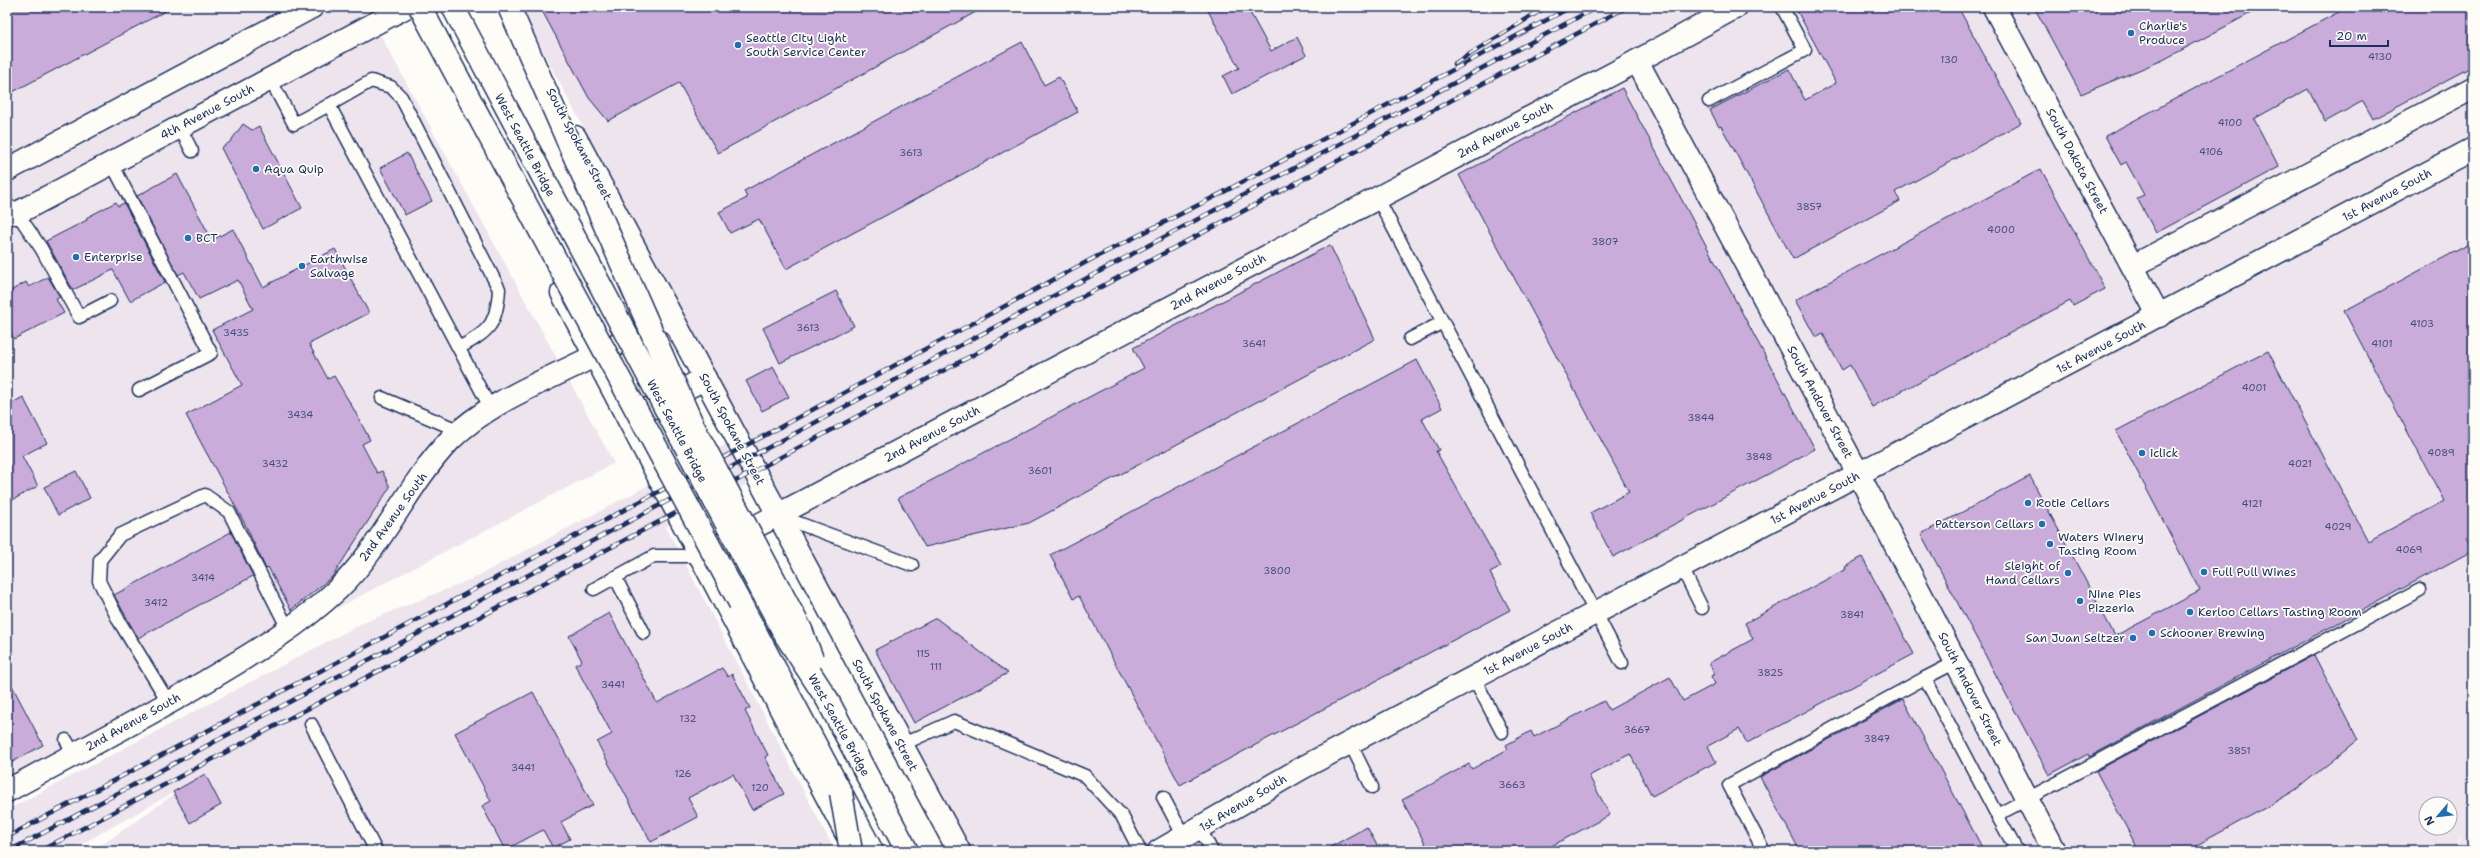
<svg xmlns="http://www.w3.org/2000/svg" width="2480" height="858" font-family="'Shantell Sans',sans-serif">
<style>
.built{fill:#ede4ee;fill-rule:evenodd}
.building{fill:#c9acd9;stroke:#1b2f5e}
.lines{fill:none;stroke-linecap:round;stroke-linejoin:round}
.service-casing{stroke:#1b2f5e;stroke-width:15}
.minor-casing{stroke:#1b2f5e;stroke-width:25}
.primary-casing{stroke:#1b2f5e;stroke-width:25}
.motorway-casing{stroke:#1b2f5e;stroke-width:25}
.service{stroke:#fdfcf7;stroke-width:12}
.minor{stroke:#fdfcf7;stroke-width:22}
.primary{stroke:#fdfcf7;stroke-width:22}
.motorway{stroke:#fdfcf7;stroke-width:22}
.rail-casing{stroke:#1b2f5e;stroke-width:4.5}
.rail{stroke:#fdfcf7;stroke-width:3;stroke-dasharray:9;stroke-linecap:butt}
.motorway-bridge-casing{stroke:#1b2f5e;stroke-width:25;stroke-linecap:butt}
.motorway-bridge{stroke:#fdfcf7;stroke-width:22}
.poi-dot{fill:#1f6fb2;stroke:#fdfcf7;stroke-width:1.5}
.labels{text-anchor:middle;stroke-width:3.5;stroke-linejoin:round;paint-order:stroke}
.number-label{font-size:10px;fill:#464e7d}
.poi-label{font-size:12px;fill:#1b2f5e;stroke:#fdfcf7;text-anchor:start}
.street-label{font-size:12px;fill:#1b2f5e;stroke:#fdfcf7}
</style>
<rect width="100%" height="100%" fill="#fdfcf7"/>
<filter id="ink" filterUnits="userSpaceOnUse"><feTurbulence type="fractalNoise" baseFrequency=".025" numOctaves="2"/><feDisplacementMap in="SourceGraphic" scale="8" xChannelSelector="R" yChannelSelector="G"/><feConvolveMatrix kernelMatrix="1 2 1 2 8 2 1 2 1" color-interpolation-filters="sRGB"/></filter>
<g filter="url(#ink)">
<g class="built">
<path d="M7 7H365L614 463 7 781Z"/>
<path d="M519 7H2473V851H2455L2464 829 2453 851H972L769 472 666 527 835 851H93L189 784 69 851H7V810L363 623 474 578 747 433ZM2426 804H2450V828H2426Z"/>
</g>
<g class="building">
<path d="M7 7H173L7 95Z"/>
<path d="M540 7H985L718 153 679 83 608 121 589 98Z"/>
<path d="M1206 7H1247L1271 51 1297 37 1306 55 1232 94 1223 76 1239 68Z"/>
<path d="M1795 7H1958L2021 123 1895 192 1900 201 1793 259 1721 126 1719 127 1710 110 1789 69 1805 100 1836 83Z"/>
<path d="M2034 7H2262L2163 60 2081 94Z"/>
<path d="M2348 7H2473V66L2373 119 2363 101 2325 122 2308 89 2254 119 2279 167 2156 233 2137 198 2144 195 2126 162 2121 165 2105 136Z"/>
<path d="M1022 42 1044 85 1059 77 1078 112 786 269 759 219 730 233 719 212 747 198 744 191Z"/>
<path d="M1622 88 1815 449 1613 557 1590 513 1629 492 1459 175Z"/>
<path d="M243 124 252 130 259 126 302 208 263 229 221 148 230 142Z"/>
<path d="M407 153 432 201 405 215 380 168Z"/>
<path d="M2041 169 2105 289 2073 306 2070 301 1872 407 1850 365 1842 370 1823 334 1816 338 1795 300Z"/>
<path d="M177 174 212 240 233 229 263 287 335 249 369 313 309 344 328 379 334 376 353 408 370 440 362 444 377 473 382 471 390 487 333 576 291 610 268 567 266 569 245 524 186 415 242 385 212 330 253 309 238 280 199 299 184 272 178 275 137 196Z"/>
<path d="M116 202 118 206 124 203 165 282 130 301 113 270 73 290 46 241 87 220 86 218Z"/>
<path d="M2473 242V534L2466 539 2472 551 2089 757 2088 754 2049 775 1921 534 2030 476 2115 636 2200 591 2116 431 2268 351 2368 541 2444 501 2344 311Z"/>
<path d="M1330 245 1375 339 1029 523 925 547 898 498 1144 368 1133 348Z"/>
<path d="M48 277 60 297 56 299 64 313 14 339 7 325V293L26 282 29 287Z"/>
<path d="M836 291 854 326 780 363 763 328Z"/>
<path d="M1417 360 1442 408 1422 419 1439 450 1436 451 1501 567 1490 573 1510 610 1180 785 1079 596 1073 599 1050 555Z"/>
<path d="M773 367 789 397 762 411 746 381Z"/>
<path d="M23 397 47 443 22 456 38 486 7 503V406Z"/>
<path d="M76 471 90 498 58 515 44 487Z"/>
<path d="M231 532 253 576 138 638 114 595Z"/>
<path d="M1862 557 1914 654 1747 743 1739 729 1708 746 1716 762 1652 796 1630 754 1589 776 1610 815 1542 851H1429L1402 800 1469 764 1472 769 1508 749 1506 745 1531 731 1534 737 1604 701 1609 710 1670 677 1683 701 1715 684 1711 676 1715 674 1709 663 1753 639 1745 623 1846 569 1845 567Z"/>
<path d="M609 613 657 703 722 668 728 677 732 674 750 708 745 711 768 755 765 757 784 794 752 810 733 774 688 798 698 817 651 842 597 742 612 734 575 665 582 661 569 636Z"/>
<path d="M936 618 1008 673 914 723 875 650Z"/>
<path d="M2314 655 2358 740 2297 789 2265 808 2186 851H2139L2096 771Z"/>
<path d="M7 676 43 745 7 765Z"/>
<path d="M533 692 593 805 561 822 570 839 553 848 543 830 505 850 482 806 491 801 455 733Z"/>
<path d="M1903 699 1984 851H1800L1760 777Z"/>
<path d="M205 774 221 805 190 823 173 792Z"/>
<path d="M1367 827 1380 851H1323Z"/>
</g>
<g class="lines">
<defs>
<g id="service">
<path d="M270 79 294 124 329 105"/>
<path d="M1709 101 1805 50 1782 7"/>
<path d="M179 126 192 151"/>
<path d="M111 162 211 353 139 390"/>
<path d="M1377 197 1622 663"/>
<path d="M17 213 41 248 79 317 110 301"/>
<path d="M1410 339 1443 322"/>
<path d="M459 348C489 331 497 325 499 289L401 97 391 87 371 81 329 105 491 409"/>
<path d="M382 398 460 431"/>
<path d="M779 516 912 565"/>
<path d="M1682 568 1702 608"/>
<path d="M615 577 644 633"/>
<path d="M594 589 654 556H700"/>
<path d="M1956 662 1925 678 1997 815 2420 590"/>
<path d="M1474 678 1502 732"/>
<path d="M169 703 119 621 99 581 100 560 120 535 205 495 229 512 288 629"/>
<path d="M311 724 376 851"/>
<path d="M66 740 74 754"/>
<path d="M1350 743 1372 787"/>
<path d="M901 745 954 721 1085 776 1122 816 1140 851"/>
<path d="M1163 797 1184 837"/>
<path d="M1997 815 2017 851"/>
<path d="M1200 829 1212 851"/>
<path d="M1764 851 1729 785 1925 678"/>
</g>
<g id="minor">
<path d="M1994 7 2159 316"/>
<path d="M1637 61 1859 475 2054 851"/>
<path d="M2133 266 2473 88"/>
<path d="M700 556 1637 61 1736 7"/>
<path d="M7 791C72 755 139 721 203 683 250 655 298 627 338 589 383 546 407 485 450 440 489 401 546 381 594 356"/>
</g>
<g id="primary">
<path d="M575 137 959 851"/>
<path d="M7 170 312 7"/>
<path d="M7 212 17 213 25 209 406 7"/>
<path d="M562 293 846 833"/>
<path d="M594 356 667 319"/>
<path d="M629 420 705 378"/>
<path d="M1159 851 1302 768 2473 149"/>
</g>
<g id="motorway">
<path d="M740 603 872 851"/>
<path d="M827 699 907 851"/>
</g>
</defs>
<use href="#service" class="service-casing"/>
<use href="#minor" class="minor-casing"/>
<use href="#primary" class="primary-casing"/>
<use href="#motorway" class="motorway-casing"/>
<use href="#service" class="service"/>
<use href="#minor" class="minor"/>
<use href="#primary" class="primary"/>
<use href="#motorway" class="motorway"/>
<defs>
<g id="rail">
<path d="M1454 64 1546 7"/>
<path d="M7 837 760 438 1092 259 1220 194 1571 7"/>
<path d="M9 851 1597 7"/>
<path d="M40 851 1627 7"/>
</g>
</defs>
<use href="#rail" class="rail-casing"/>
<use href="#rail" class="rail"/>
<defs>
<g id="motorway-bridge">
<path d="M420 7 740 603"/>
<path d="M453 7 786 636 827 699"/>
<path d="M509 7 693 426 801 630 812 659"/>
<path d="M841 793 851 851"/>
</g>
</defs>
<use href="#motorway-bridge" class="motorway-bridge-casing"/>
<use href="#motorway-bridge" class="motorway-bridge"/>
</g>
</g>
<g class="poi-dot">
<circle cx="2131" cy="33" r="4"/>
<circle cx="738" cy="45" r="4"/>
<circle cx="256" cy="169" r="4"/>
<circle cx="188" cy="238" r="4"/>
<circle cx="76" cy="257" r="4"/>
<circle cx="302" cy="266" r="4"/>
<circle cx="2142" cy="453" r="4"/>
<circle cx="2028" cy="503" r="4"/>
<circle cx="2042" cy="524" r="4"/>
<circle cx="2050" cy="544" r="4"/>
<circle cx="2204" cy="572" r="4"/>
<circle cx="2068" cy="573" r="4"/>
<circle cx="2080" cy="601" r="4"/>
<circle cx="2190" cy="612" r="4"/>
<circle cx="2152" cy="633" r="4"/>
<circle cx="2133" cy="638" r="4"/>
</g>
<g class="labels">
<g class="number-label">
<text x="2380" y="60">4130</text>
<text x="1949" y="63">130</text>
<text x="2230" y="126">4100</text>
<text x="2211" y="155">4106</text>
<text x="911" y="156">3613</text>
<text x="1809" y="210">3857</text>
<text x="2001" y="233">4000</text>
<text x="1605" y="245">3807</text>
<text x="2422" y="327">4103</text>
<text x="808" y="331">3613</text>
<text x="236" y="336">3435</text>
<text x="1254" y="347">3641</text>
<text x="2382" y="347">4101</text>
<text x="2254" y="391">4001</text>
<text x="300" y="418">3434</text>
<text x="1701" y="421">3844</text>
<text x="2441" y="456">4089</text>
<text x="1759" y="460">3848</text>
<text x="275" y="467">3432</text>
<text x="2300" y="467">4021</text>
<text x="1040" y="474">3601</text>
<text x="2252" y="507">4121</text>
<text x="2338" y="530">4029</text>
<text x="2409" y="553">4069</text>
<text x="1277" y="574">3800</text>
<text x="203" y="581">3414</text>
<text x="156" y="606">3412</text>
<text x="1852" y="618">3841</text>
<text x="923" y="657">115</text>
<text x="936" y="670">111</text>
<text x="1770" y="676">3825</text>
<text x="613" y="688">3441</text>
<text x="688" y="722">132</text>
<text x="1637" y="733">3667</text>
<text x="1877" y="742">3847</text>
<text x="2239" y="754">3851</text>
<text x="523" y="771">3441</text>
<text x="683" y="777">126</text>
<text x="1512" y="788">3663</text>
<text x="760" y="791">120</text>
</g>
<g class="poi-label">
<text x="2139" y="30">Charlie's<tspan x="2139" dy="14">Produce</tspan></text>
<text x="746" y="42">Seattle City Light<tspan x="746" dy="14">South Service Center</tspan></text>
<text x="264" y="173">Aqua Quip</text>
<text x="196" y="242">BCT</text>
<text x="84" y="261">Enterprise</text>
<text x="310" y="263">Earthwise<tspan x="310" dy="14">Salvage</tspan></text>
<text x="2150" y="457">iclick</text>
<text x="2036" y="507">Rotie Cellars</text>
<text x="2034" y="528" text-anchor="end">Patterson Cellars</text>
<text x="2058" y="541">Waters Winery<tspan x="2058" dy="14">Tasting Room</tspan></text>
<text x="2060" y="570" text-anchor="end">Sleight of<tspan x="2060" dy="14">Hand Cellars</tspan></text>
<text x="2212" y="576">Full Pull Wines</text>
<text x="2088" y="598">Nine Pies<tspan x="2088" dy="14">Pizzeria</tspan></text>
<text x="2198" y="616">Kerloo Cellars Tasting Room</text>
<text x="2160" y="637">Schooner Brewing</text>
<text x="2125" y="642" text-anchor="end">San Juan Seltzer</text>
</g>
<g class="street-label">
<text transform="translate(207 112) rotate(-28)" y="4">4th Avenue South</text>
<text transform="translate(1505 130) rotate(-28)" y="4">2nd Avenue South</text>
<text transform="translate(579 144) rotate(62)" y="4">South Spokane Street</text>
<text transform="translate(525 145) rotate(62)" y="4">West Seattle Bridge</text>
<text transform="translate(2077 161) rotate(62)" y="4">South Dakota Street</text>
<text transform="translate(2387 195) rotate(-28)" y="4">1st Avenue South</text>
<text transform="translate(1218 282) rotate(-28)" y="4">2nd Avenue South</text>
<text transform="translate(2101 347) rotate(-28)" y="4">1st Avenue South</text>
<text transform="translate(1820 402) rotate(62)" y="4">South Andover Street</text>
<text transform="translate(732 429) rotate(62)" y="4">South Spokane Street</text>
<text transform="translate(677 431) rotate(62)" y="4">West Seattle Bridge</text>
<text transform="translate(932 434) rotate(-28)" y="4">2nd Avenue South</text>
<text transform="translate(1815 498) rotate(-28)" y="4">1st Avenue South</text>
<text transform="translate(393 517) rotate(-54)" y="4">2nd Avenue South</text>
<text transform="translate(1528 649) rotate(-28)" y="4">1st Avenue South</text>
<text transform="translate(1970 689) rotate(63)" y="4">South Andover Street</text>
<text transform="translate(885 715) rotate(62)" y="4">South Spokane Street</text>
<text transform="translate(133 722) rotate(-29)" y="4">2nd Avenue South</text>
<text transform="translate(839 725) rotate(61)" y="4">West Seattle Bridge</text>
<text transform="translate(1243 803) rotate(-31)" y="4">1st Avenue South</text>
</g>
</g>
<rect width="2480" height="858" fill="none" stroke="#fdfcf7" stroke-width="24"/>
<rect x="12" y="12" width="2456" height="834" fill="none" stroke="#1b2f5e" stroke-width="1.5" filter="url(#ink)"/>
<g transform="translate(2438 816) rotate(242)"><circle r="19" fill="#fdfcf7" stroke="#a3aaba"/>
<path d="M0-3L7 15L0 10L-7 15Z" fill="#1f6fb2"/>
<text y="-6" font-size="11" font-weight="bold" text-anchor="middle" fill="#1b2f5e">N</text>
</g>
<path d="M2330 40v6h58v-6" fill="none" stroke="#1b2f5e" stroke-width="2"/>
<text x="2336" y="40" font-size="12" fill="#1b2f5e" stroke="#fdfcf7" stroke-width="3" paint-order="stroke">20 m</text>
</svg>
